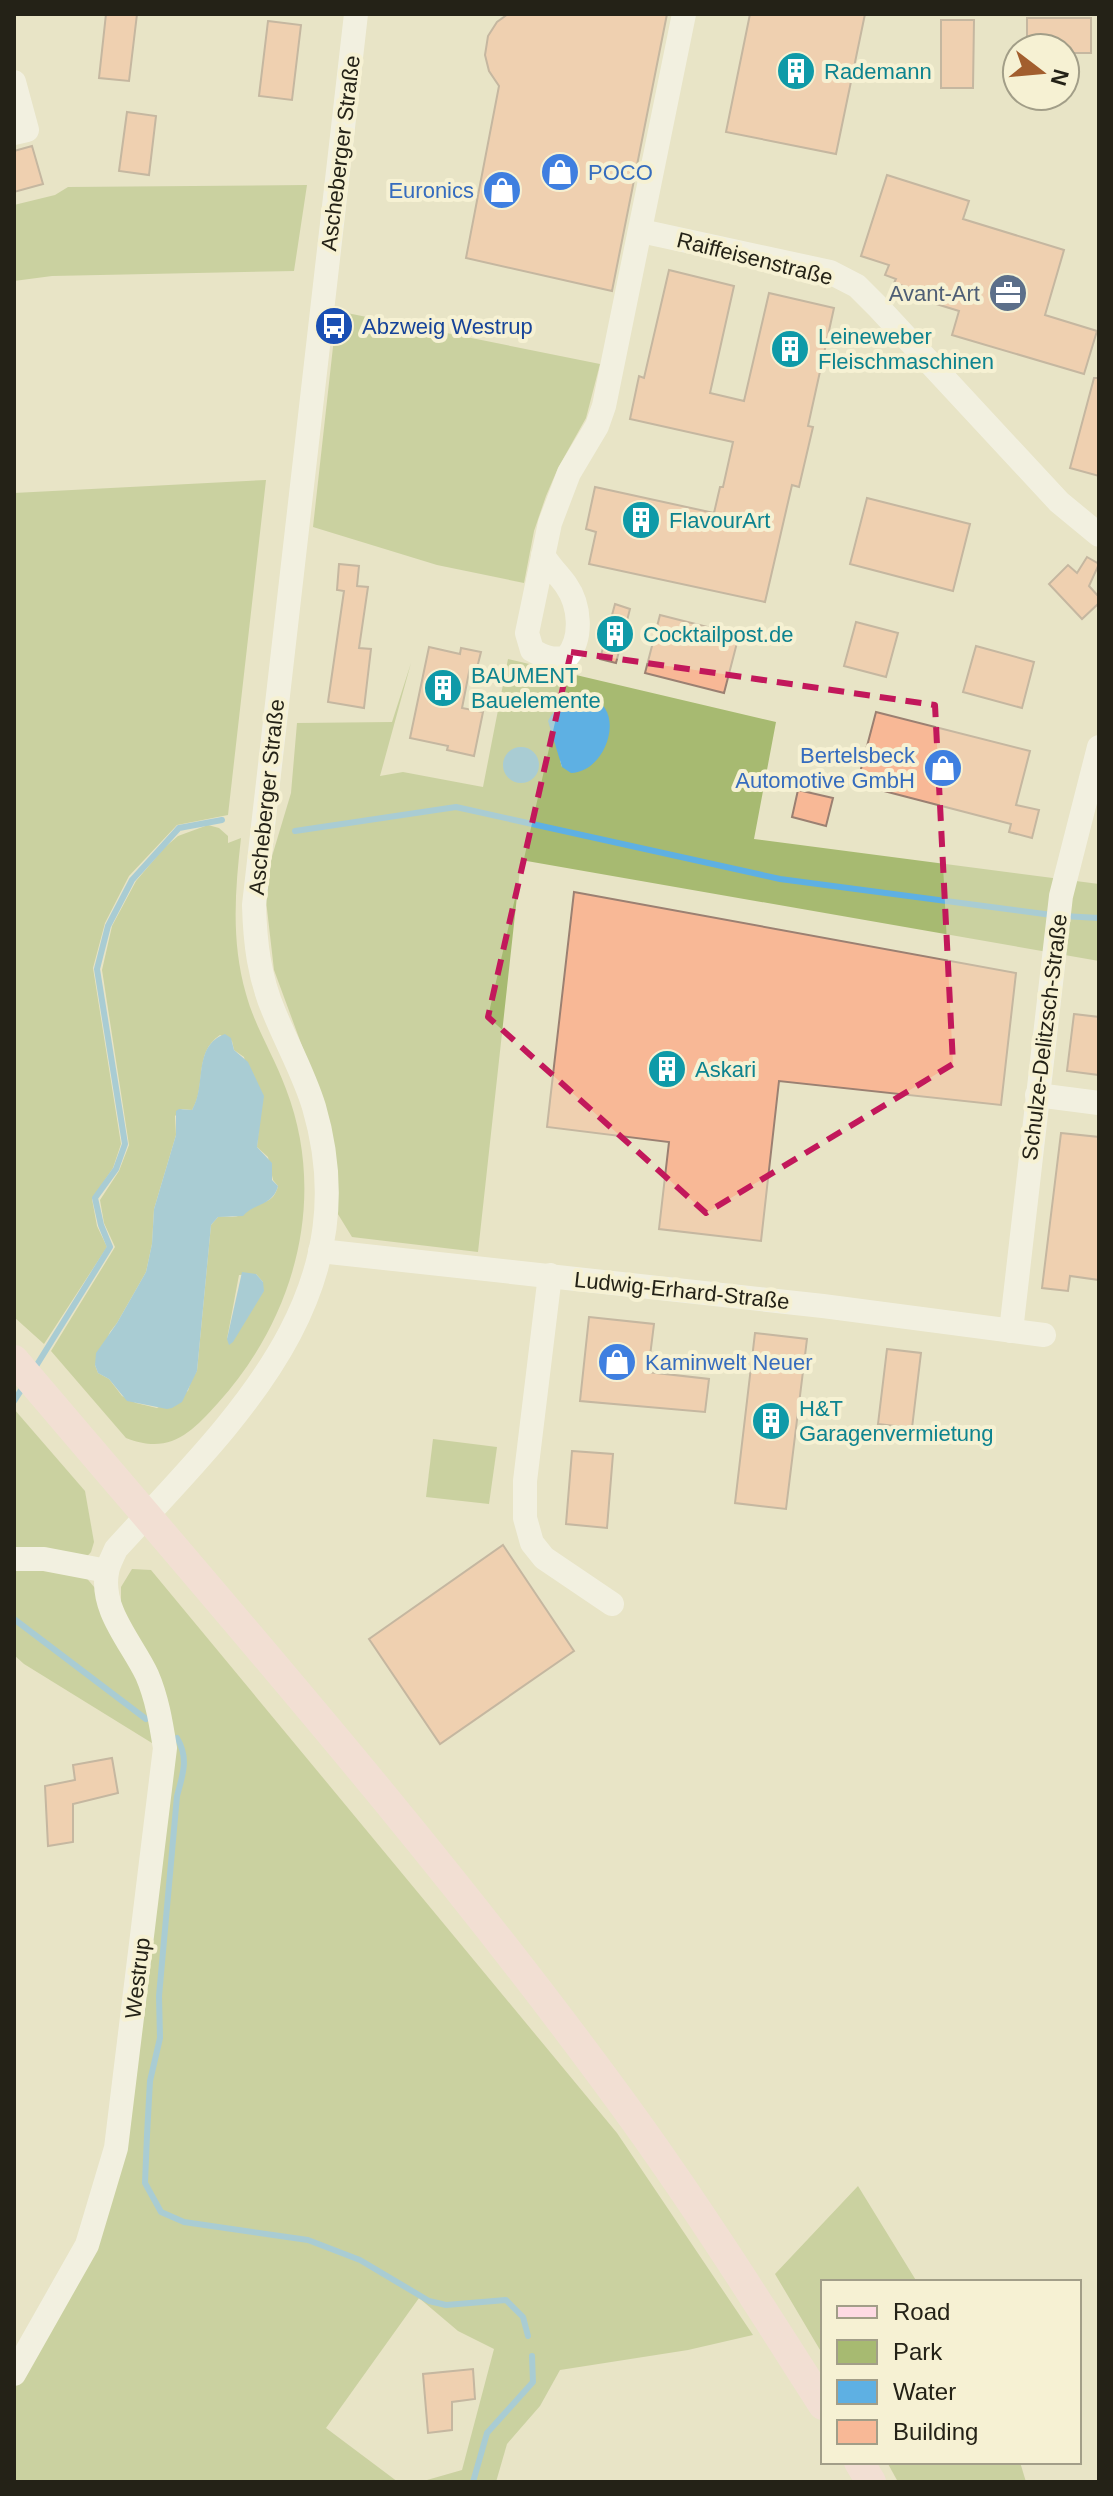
<svg xmlns="http://www.w3.org/2000/svg" width="1113" height="2496" font-family="Arial,sans-serif">
<style>
.green{fill:#a7ba71;fill-rule:evenodd}
.water{fill:#5eb0e3}
.lines{fill:none;stroke-linecap:round;stroke-linejoin:round}
.stream{stroke:#5eb0e3;stroke-width:6}
.building{fill:#f8b896;stroke:#9b8072;stroke-width:2}
.minor{stroke:#fff;stroke-width:24}
.major{stroke:#fedae3;stroke-width:30}
.marked{fill:none;stroke:#c2185b;stroke-width:6;stroke-dasharray:16 10;stroke-linejoin:round}
.labels{text-anchor:middle;stroke-width:8;stroke-linejoin:round;paint-order:stroke}
.culture-label{font-size:22px;fill:#0d838f;stroke:#f6f1d3;text-anchor:start}
.street-label{font-size:22px;fill:#242217;stroke:#f6f1d3}
.shop-label{font-size:22px;fill:#366cbe;stroke:#f6f1d3;text-anchor:start}
.service-label{font-size:22px;fill:#4e5e75;stroke:#f6f1d3;text-anchor:end}
.transit-label{font-size:22px;fill:#164399;stroke:#f6f1d3;text-anchor:start}
</style>
<rect width="100%" height="100%" fill="#e8e4c6"/>
<g class="green">
<path d="M307 185 294 271 52 276 14 281V205L55 195 68 187Z"/>
<path d="M337 311 600 364 586 418 558 468 546 496 534 531 524 583 437 565 313 527Z"/>
<path d="M266 480 228 815 177 825 129 876 105 923 93 968 121 1144 113 1168 92 1199 97 1226 107 1247 44 1344 14 1317V493Z"/>
<path d="M508 659 776 722 754 839 1099 884V961L521 860 478 1252 352 1237 336 1211 326 1111 274 970 264 883 291 793 297 723 392 722 411 663 380 776 403 772 483 787ZM602 704 609 725 562 767 560 760Z"/>
<path d="M208 825 219 828 228 836V843L241 838C235 891 231 941 246 994 255 1027 274 1056 286 1089 328 1198 295 1318 218 1403 190 1434 169 1455 126 1438L51 1351 115 1247 104 1223 100 1200 119 1171 129 1145 102 970 112 926 136 881 164 848 178 836ZM220 1035 232 1041 234 1050 244 1057 259 1126 257 1147 268 1157 273 1180 278 1186C273 1206 260 1200 249 1209 242 1214 247 1214 238 1216 232 1218 225 1216 218 1217L211 1225 197 1371 192 1378 188 1391 157 1408 136 1403 122 1396 109 1379 98 1373 95 1365 110 1332 117 1323 146 1272 152 1244 154 1209 176 1135 175 1116 182 1109 192 1110C207 1086 193 1053 220 1035ZM256 1274 263 1282 227 1339 239 1275Z"/>
<path d="M14 1409 85 1491 94 1542 91 1552 83 1561 14 1554Z"/>
<path d="M433 1439 497 1447 489 1504 426 1497Z"/>
<path d="M14 1566 84 1575 100 1594 142 1678 160 1748 24 1664 14 1655Z"/>
<path d="M132 1569 151 1570 617 2133 753 2335 688 2350 560 2370 540 2406 507 2444 496 2482H420L462 2470 494 2349 458 2331 419 2298 326 2428 398 2482H14V2389L94 2247 171 1749 121 1614V1587Z"/>
<path d="M858 2186 917 2282H823V2355L775 2274Z"/>
<path d="M887 2462H1020L1026 2482H898Z"/>
</g>
<g class="water">
<path d="M590 697C627 709 607 772 571 773L562 767 548 721C556 704 572 699 590 697Z"/>
<circle cx="521" cy="765" r="18"/>
<path d="M225 1034 231 1038 234 1050 248 1062 264 1096 257 1147 272 1163V1180L278 1186C273 1206 254 1203 243 1216L218 1217 211 1225 197 1371 182 1402 172 1408 167 1409 127 1401 109 1379 98 1373 95 1365 96 1353 117 1323 146 1272 152 1244 154 1209 176 1135V1111L179 1109 192 1110C207 1086 192 1046 225 1034Z"/>
<path d="M242 1272 256 1274 263 1282 264 1291 233 1342 229 1345 227 1339Z"/>
</g>
<g class="lines">
<g class="stream">
<path d="M295 831 456 807 780 879 1052 915"/>
<path d="M1063 916 1099 918"/>
<path d="M33 1371 110 1247 101 1225 95 1198 116 1169 125 1144 97 969 108 926 132 880 179 828 222 820"/>
<path d="M14 1401 25 1384"/>
<path d="M14 1619 146 1719"/>
<path d="M177 1738C189 1758 183 1774 177 1796L159 1996 160 2038 150 2081 147 2135 145 2183 161 2212 184 2222 308 2240 360 2260 429 2301 446 2305 506 2300 523 2317 528 2336"/>
<path d="M473 2482 487 2433 533 2382 532 2356"/>
</g>
</g>
<g class="building">
<path d="M106 14H137L129 81 99 78Z"/>
<path d="M508 14H667L612 291 466 258 499 86 489 71 485 55 488 36 497 22Z"/>
<path d="M750 14H865L836 154 726 132Z"/>
<path d="M1027 18H1091V53H1065V48H1027Z"/>
<path d="M941 20H974L973 88H941Z"/>
<path d="M268 21 301 25 292 100 259 96Z"/>
<path d="M127 112 156 116 149 175 119 171Z"/>
<path d="M32 146 43 184 14 192V151Z"/>
<path d="M887 175 969 201 963 219 1064 250 1045 315 1097 331 1084 374 952 335 959 311 907 295 909 288 894 283 896 279 885 275 889 265 861 256Z"/>
<path d="M669 270 734 286 710 393 744 401 769 293 834 308 808 426 813 427 799 487 792 485 765 602 589 564 596 532 586 529 595 487 714 513 720 487H723L733 442 630 419 639 376 644 378Z"/>
<path d="M1094 378H1099V476L1070 468Z"/>
<path d="M867 498 970 524 953 591 850 564Z"/>
<path d="M1087 557 1099 564 1089 586 1099 597V603L1082 619 1049 584 1068 565 1077 573Z"/>
<path d="M339 564 359 566 357 586 368 587 359 648 371 649 364 708 328 702 344 591 337 590Z"/>
<path d="M615 604 630 609 616 663 600 659Z"/>
<path d="M660 615 739 635 724 693 645 673Z"/>
<path d="M856 622 898 633 886 677 844 666Z"/>
<path d="M976 646 1034 662 1022 708 963 692Z"/>
<path d="M429 647 460 654 461 648 481 652 477 668 470 667 462 708 483 712 474 756 447 750 448 746 410 738Z"/>
<path d="M876 712 1030 751 1016 805 1039 810 1032 838 1009 832 1011 824 857 784Z"/>
<path d="M798 790 833 798 826 826 792 817Z"/>
<path d="M574 892 1016 973 1001 1105 779 1081 761 1241 659 1229 669 1142 547 1127Z"/>
<path d="M1074 1014 1099 1017V1075L1067 1071Z"/>
<path d="M1061 1133 1099 1137V1280L1070 1276 1068 1291 1042 1288Z"/>
<path d="M589 1317 654 1324 648 1372 709 1379 705 1412 580 1401Z"/>
<path d="M755 1333 807 1339 786 1509 735 1503Z"/>
<path d="M887 1349 921 1353 912 1428 878 1424Z"/>
<path d="M572 1451 613 1454 607 1528 566 1524Z"/>
<path d="M503 1545 574 1651 440 1744 369 1639Z"/>
<path d="M112 1758 118 1793 73 1804V1842L48 1846 45 1786 75 1780 73 1765Z"/>
<path d="M473 2369 475 2399 452 2402V2430L428 2433 423 2374Z"/>
</g>
<g class="lines">
<g class="minor">
<path d="M14 82 27 130 14 133"/>
<path d="M641 231 830 272 857 286 879 308 1059 502 1099 535"/>
<path d="M543 555C550 567 559 575 566 585 580 605 583 638 567 657 553 661 544 657 532 650L527 633 550 523 569 473 597 426 604 406 684 14"/>
<path d="M1037 1095 1099 1103"/>
<path d="M320 1251 823 1306 1044 1335"/>
<path d="M550 1275 525 1481V1518L532 1543 544 1558 612 1604"/>
<path d="M1011 1331 1061 896 1099 747"/>
<path d="M14 1559H44L107 1571"/>
<path d="M14 2374 87 2245 116 2148 165 1748C161 1723 157 1698 147 1675 132 1643 100 1610 107 1572 108 1565 113 1556 116 1549 231 1423 370 1298 314 1107 304 1074 287 1044 274 1012 259 977 255 942 254 905L356 14"/>
</g>
<g class="major">
<path d="M14 1360C226 1610 444 1856 636 2122 702 2214 762 2309 823 2405"/>
<path d="M859 2462 871 2482"/>
</g>
</g>
<path d="M0 0H1113V2496H0ZM571 652 935 705 953 1064 706 1213 488 1017Z" fill="#e8e4c6" fill-opacity=".55" fill-rule="evenodd"/>
<path class="marked" d="M571 652 935 705 953 1064 706 1213 488 1017Z"/>
<defs>
<symbol id="building-disc" viewBox="-11 -11 22 22"><circle r="9.5" fill="#0f9aa8" stroke="#f6f1d3"/><path d="M-4-6H4V6H1V3H-1V6H-4ZM-2.5-4.3h1.7v1.8h-1.7ZM.8-4.3h1.7v1.8H.8ZM-2.5-1h1.7V.8h-1.7ZM.8-1h1.7V.8H.8Z" fill="#fff"/></symbol>
<symbol id="shop-disc" viewBox="-11 -11 22 22"><circle r="9.5" fill="#3f7fe0" stroke="#f6f1d3"/><path d="M-5-2.5h2.3a2.7 3.5 0 0 1 5.4 0H5L5.5 6h-11ZM-1.5-2.5h3a1.5 2.3 0 0 0-3 0Z" fill="#fff"/></symbol>
<symbol id="office-disc" viewBox="-11 -11 22 22"><circle r="9.5" fill="#5c6f8a" stroke="#f6f1d3"/><path d="M-6-3h4V-5.5h4V-3h4V5H-6ZM-1-4.5V-3h2v-1.5ZM-6 0V1H6V0Z" fill="#fff"/></symbol>
<symbol id="bus-disc" viewBox="-11 -11 22 22"><circle r="9.5" fill="#1a4fb4" stroke="#f6f1d3"/><path d="M-5-6H5V4H4V6H2V4H-2V6H-4V4H-5ZM-3.5-4V0h7V-4ZM-3.5 1.2v1.5H-2V1.2ZM2 1.2v1.5H3.5V1.2Z" fill="#fff"/></symbol>
</defs>
<g fill-rule="evenodd">
<use href="#building-disc" x="774" y="49" width="44" height="44"/>
<use href="#shop-disc" x="538" y="150" width="44" height="44"/>
<use href="#shop-disc" x="480" y="168" width="44" height="44"/>
<use href="#office-disc" x="986" y="271" width="44" height="44"/>
<use href="#bus-disc" x="312" y="304" width="44" height="44"/>
<use href="#building-disc" x="768" y="327" width="44" height="44"/>
<use href="#building-disc" x="619" y="498" width="44" height="44"/>
<use href="#building-disc" x="593" y="612" width="44" height="44"/>
<use href="#building-disc" x="421" y="666" width="44" height="44"/>
<use href="#shop-disc" x="921" y="746" width="44" height="44"/>
<use href="#building-disc" x="645" y="1047" width="44" height="44"/>
<use href="#shop-disc" x="595" y="1340" width="44" height="44"/>
<use href="#building-disc" x="749" y="1399" width="44" height="44"/>
</g>
<g class="labels">
<g class="culture-label">
<text x="824" y="79">Rademann</text>
<text x="818" y="344">Leineweber<tspan x="818" dy="25">Fleischmaschinen</tspan></text>
<text x="669" y="528">FlavourArt</text>
<text x="643" y="642">Cocktailpost.de</text>
<text x="471" y="683">BAUMENT<tspan x="471" dy="25">Bauelemente</tspan></text>
<text x="695" y="1077">Askari</text>
<text x="799" y="1416">H&amp;T<tspan x="799" dy="25">Garagenvermietung</tspan></text>
</g>
<g class="street-label">
<text transform="translate(340 153) rotate(-83)" y="8">Ascheberger Straße</text>
<text transform="translate(755 258) rotate(14)" y="8">Raiffeisenstraße</text>
<text transform="translate(266 797) rotate(-84)" y="8">Ascheberger Straße</text>
<text transform="translate(1044 1037) rotate(-83)" y="8">Schulze-Delitzsch-Straße</text>
<text transform="translate(682 1290) rotate(6)" y="8">Ludwig-Erhard-Straße</text>
<text transform="translate(137 1978) rotate(-83)" y="8">Westrup</text>
</g>
<g class="shop-label">
<text x="588" y="180">POCO</text>
<text x="474" y="198" text-anchor="end">Euronics</text>
<text x="915" y="763" text-anchor="end">Bertelsbeck<tspan x="915" dy="25">Automotive GmbH</tspan></text>
<text x="645" y="1370">Kaminwelt Neuer</text>
</g>
<g class="service-label">
<text x="980" y="301">Avant-Art</text>
</g>
<g class="transit-label">
<text x="362" y="334">Abzweig Westrup</text>
</g>
</g>
<rect width="1113" height="2496" fill="none" stroke="#242217" stroke-width="32"/>
<rect x="821" y="2280" width="260" height="184" fill="#f6f1d3" stroke="#a29e88" stroke-width="2"/>
<rect x="837" y="2306" width="40" height="12" fill="#fedae3" stroke="#a29e88" stroke-width="2"/>
<text x="893" y="2320" font-size="24" fill="#242217">Road</text>
<rect x="837" y="2340" width="40" height="24" fill="#a7ba71" stroke="#a29e88" stroke-width="2"/>
<text x="893" y="2360" font-size="24" fill="#242217">Park</text>
<rect x="837" y="2380" width="40" height="24" fill="#5eb0e3" stroke="#a29e88" stroke-width="2"/>
<text x="893" y="2400" font-size="24" fill="#242217">Water</text>
<rect x="837" y="2420" width="40" height="24" fill="#f8b896" stroke="#a29e88" stroke-width="2"/>
<text x="893" y="2440" font-size="24" fill="#242217">Building</text>
<g transform="translate(1041 72) rotate(106)"><circle r="38" fill="#f6f1d3" stroke="#a29e88" stroke-width="2"/>
<path d="M0-6L14 30L0 20L-14 30Z" fill="#a25e2e"/>
<text y="-12" font-size="22" font-weight="bold" text-anchor="middle" fill="#242217">N</text>
</g>
</svg>
